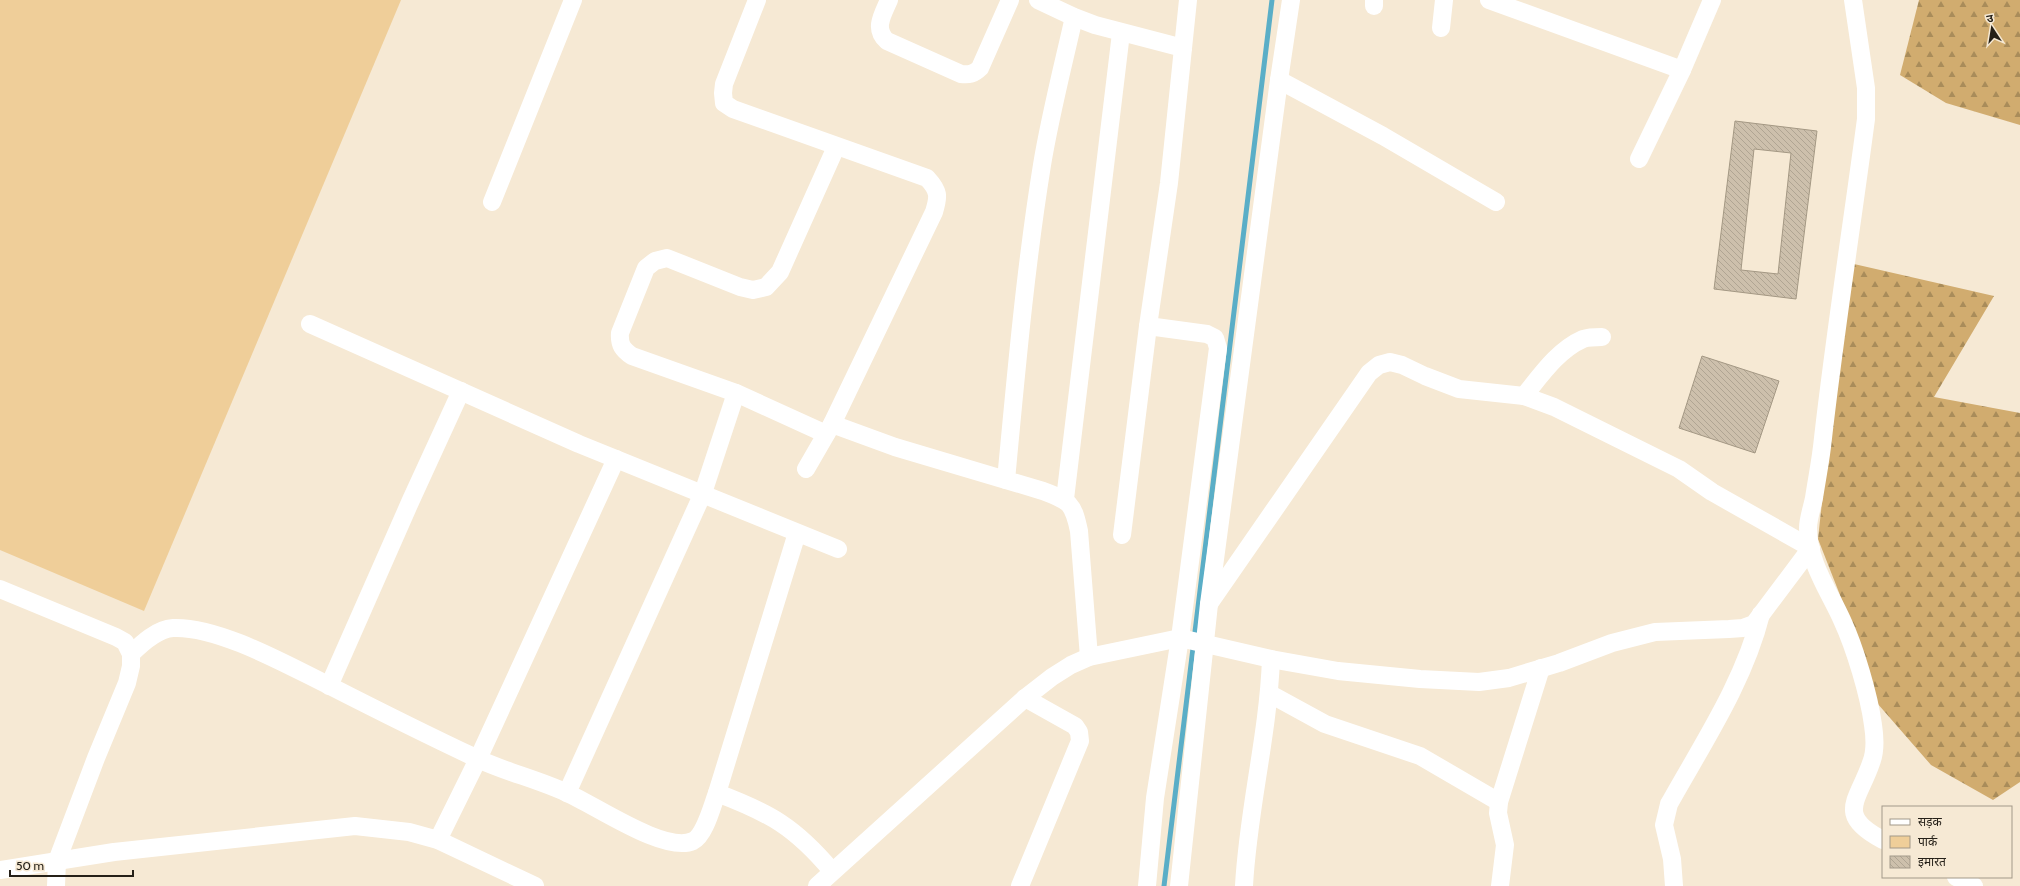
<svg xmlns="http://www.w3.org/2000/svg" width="2020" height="886" font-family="Cabin,'Noto Sans Devanagari',sans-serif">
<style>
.green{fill:#efce99}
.forest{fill:url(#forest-firs)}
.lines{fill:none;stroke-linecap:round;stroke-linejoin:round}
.stream{stroke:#5aaec7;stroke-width:5}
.building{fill:url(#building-back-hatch);stroke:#a49884;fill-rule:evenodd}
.minor{stroke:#fff;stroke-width:18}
</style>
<defs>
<pattern id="forest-firs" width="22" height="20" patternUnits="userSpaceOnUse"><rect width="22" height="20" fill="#d1ac6f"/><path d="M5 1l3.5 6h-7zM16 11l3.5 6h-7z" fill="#a98c5a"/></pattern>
<pattern id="building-back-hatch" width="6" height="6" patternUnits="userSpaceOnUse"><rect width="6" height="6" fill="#cdc0ac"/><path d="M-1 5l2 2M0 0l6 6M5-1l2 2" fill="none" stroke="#b0a593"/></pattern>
</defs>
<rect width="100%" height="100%" fill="#f6e9d4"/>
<path class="green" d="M0 0H401L144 611 0 550Z"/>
<g class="forest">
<path d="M1919 0H2020V125L1946 103 1900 75Z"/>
<path d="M1854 264 1994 296 1934 397 2020 413V782L1993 800 1931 765 1877 703 1849 618 1818 539 1829 437Z"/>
</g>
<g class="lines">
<path class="stream" d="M1164 886 1272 0"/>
</g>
<g class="building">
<path d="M1735 121 1817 131 1796 299 1714 289ZM1754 149 1791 153 1778 274 1741 270Z"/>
<path d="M1702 356 1779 381 1755 453 1679 428Z"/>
</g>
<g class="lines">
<g class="minor">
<path d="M757 0 724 84 723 93 724 103 733 109 927 178C939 191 939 196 934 212L832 424 806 469"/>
<path d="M889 0C883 14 873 29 887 41L961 74C969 75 974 74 980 68L1010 0"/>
<path d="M1038 0 1074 17 1095 25 1183 48"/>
<path d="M1489 0 1682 70"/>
<path d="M1853 0 1866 88V119C1852 225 1835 332 1823 438 1821 459 1817 478 1814 498 1812 508 1808 519 1808 528 1808 562 1829 591 1842 620 1855 648 1869 695 1873 725 1875 738 1876 751 1871 763 1858 801 1835 815 1883 840"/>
<path d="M1374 6V0"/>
<path d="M1441 28 1444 0"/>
<path d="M1279 80 1383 136 1496 202"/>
<path d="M1639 159 1682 70 1712 0"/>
<path d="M492 202 573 0"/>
<path d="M310 324 579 444 838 549"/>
<path d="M1524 396C1541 375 1558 350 1583 339 1589 337 1596 337 1602 337"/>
<path d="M832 424 895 447 1043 491C1070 501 1073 503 1079 531L1089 657"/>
<path d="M826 434 736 393 632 356C623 350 619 345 620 333L646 268 655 261 667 258 740 287 753 290 766 287 780 272 836 147"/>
<path d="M1006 480C1016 375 1025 270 1042 165 1050 116 1063 66 1074 17"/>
<path d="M1065 499 1121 33"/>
<path d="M1122 535 1148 326 1169 183 1188 0"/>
<path d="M0 589 116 637 125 642 131 654V666L127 683 96 758 57 861 56 886"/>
<path d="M131 654C142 643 157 629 173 628 219 626 289 666 330 686 379 711 427 735 476 758 505 772 537 779 567 793 595 805 665 854 693 841 705 835 712 806 717 793L797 533"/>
<path d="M329 686 411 500 461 391"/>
<path d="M1270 694 1325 724 1420 756 1499 802"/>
<path d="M567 793 703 493 736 393"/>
<path d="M717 793C770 813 795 827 832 871"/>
<path d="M438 840 478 759 616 459"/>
<path d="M0 870 114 852 355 826 409 832 438 840 535 886"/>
<path d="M1956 877 1974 886"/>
<path d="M817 886 1025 698 1052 677 1071 665 1089 657 1180 638 1271 659 1338 671 1420 679 1479 682 1509 678 1559 663 1612 643 1655 632 1729 629 1743 628 1754 624 1811 548 1712 492 1679 469 1554 407 1524 396 1459 389 1425 376 1402 365 1390 362 1379 365 1369 373 1209 604"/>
<path d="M1020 886 1080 741 1079 732 1075 726 1025 698"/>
<path d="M1147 886 1155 798 1180 638 1218 348 1215 338 1207 334 1148 326"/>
<path d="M1179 886 1209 604 1279 80 1291 0"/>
<path d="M1244 886C1248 809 1268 737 1271 659"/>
<path d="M1500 886 1505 845 1498 813 1499 802 1541 668"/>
<path d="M1674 886 1672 859 1664 825 1669 804C1703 743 1744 682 1761 614"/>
</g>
</g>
<rect x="1882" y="806" width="130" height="72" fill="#f6e9d4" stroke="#a29989"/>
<rect x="1890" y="819" width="20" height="6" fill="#ffffff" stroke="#a29989"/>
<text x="1918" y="826" font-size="12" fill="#252018">सड़क</text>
<rect x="1890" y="836" width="20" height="12" fill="#efce99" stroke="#a29989"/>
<text x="1918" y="846" font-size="12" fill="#252018">पार्क</text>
<rect x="1890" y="856" width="20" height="12" fill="url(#building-back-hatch)" stroke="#a29989"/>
<text x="1918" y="866" font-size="12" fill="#252018">इमारत</text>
<g transform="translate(1992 28) rotate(348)" stroke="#f6e9d4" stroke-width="3" paint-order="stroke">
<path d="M0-3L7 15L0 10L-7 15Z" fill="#252018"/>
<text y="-6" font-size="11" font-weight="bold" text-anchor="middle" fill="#252018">उ</text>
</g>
<path d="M10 870v6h123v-6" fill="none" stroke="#252018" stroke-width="2"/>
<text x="16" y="870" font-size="12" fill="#252018" stroke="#f6e9d4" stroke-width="3" paint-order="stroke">50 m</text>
</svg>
